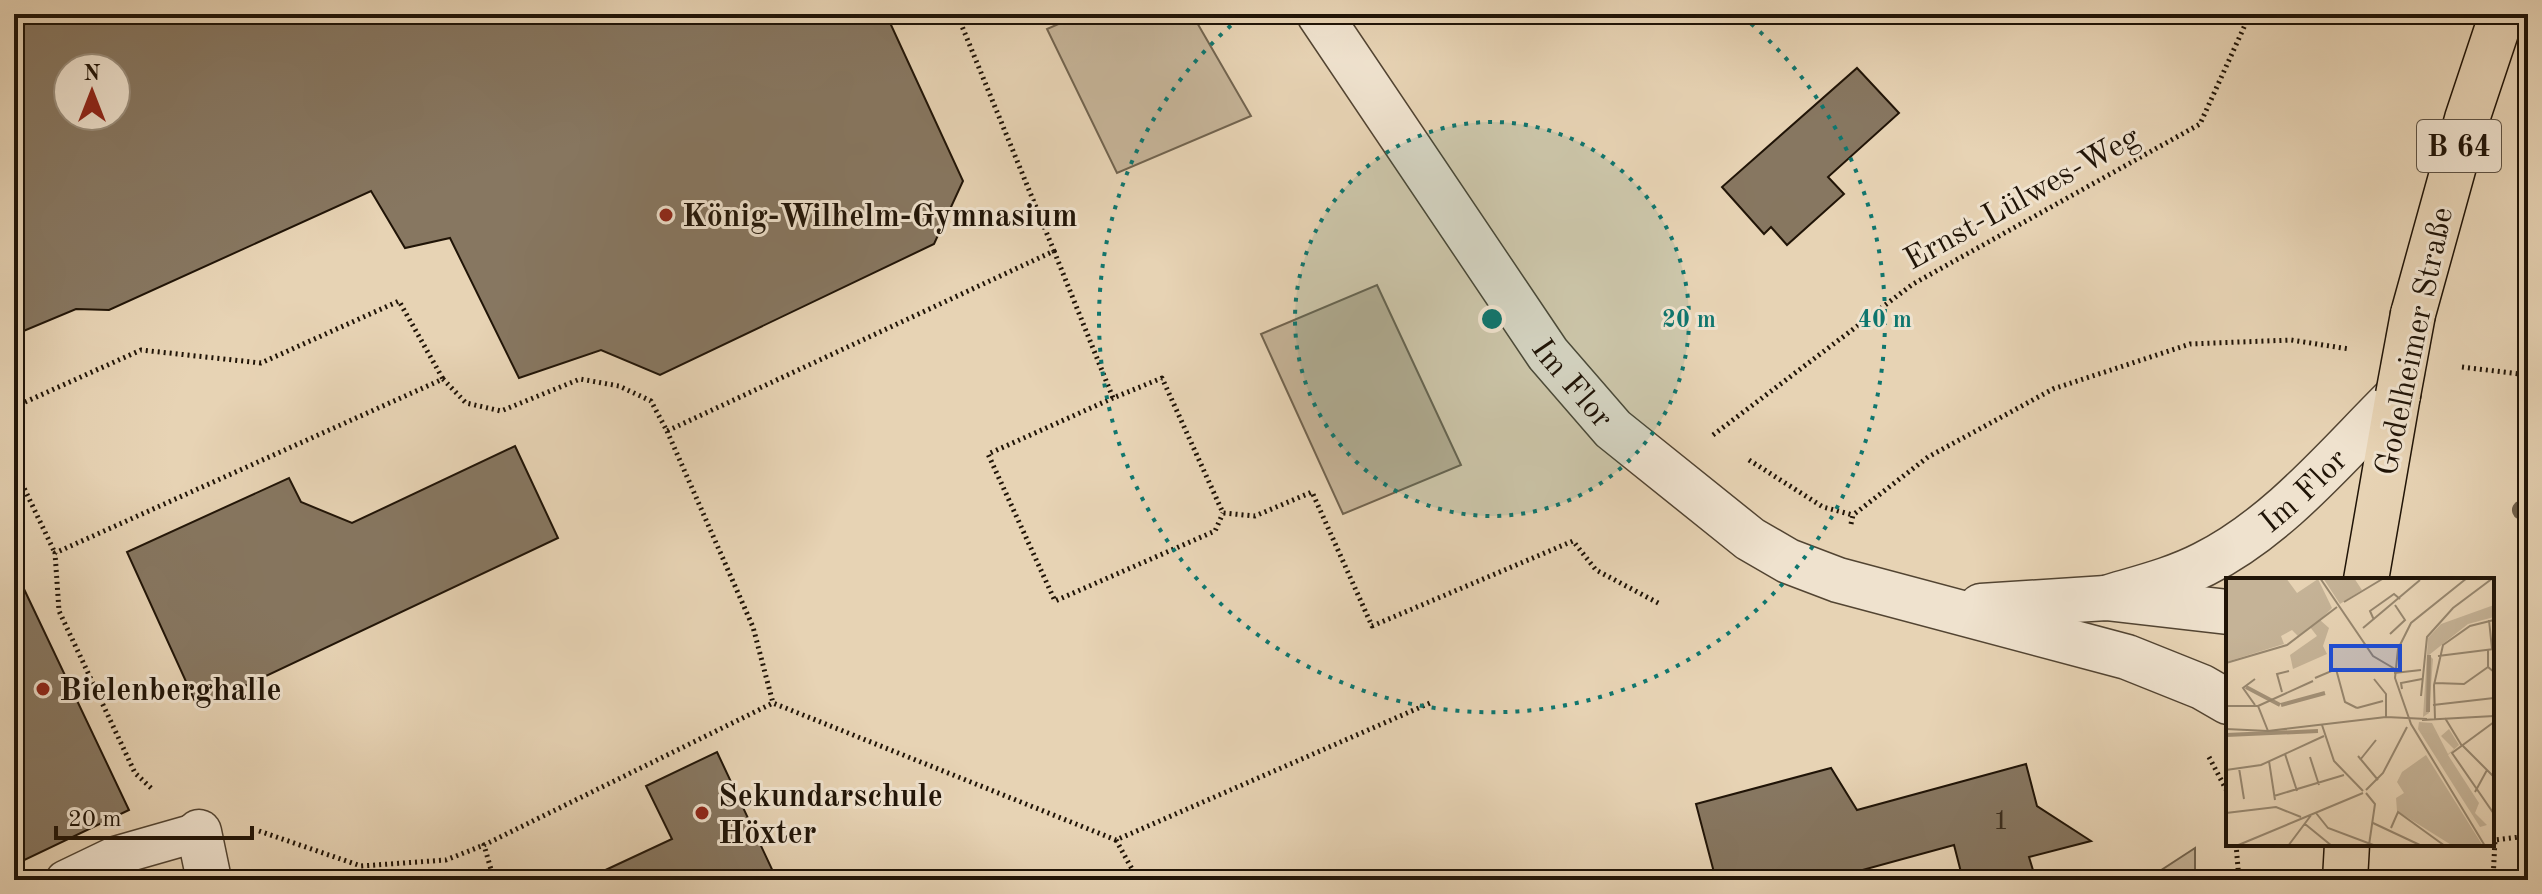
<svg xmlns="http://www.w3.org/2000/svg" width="2542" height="894" font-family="'Old Standard TT',serif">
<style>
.green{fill:#c5b397;stroke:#72644f;stroke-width:2}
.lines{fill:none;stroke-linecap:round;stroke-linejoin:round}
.stream{stroke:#6f604b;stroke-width:20}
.building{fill:#877761;stroke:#201407;stroke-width:2;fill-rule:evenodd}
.lane-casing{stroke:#524432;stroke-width:41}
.street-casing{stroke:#524432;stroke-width:47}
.primary-casing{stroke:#201407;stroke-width:47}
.path{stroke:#201407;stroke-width:5;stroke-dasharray:2 4;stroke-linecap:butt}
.lane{stroke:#efe2ce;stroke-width:38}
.street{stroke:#efe2ce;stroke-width:44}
.primary{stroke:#e7d3b4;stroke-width:44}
.primary-bridge-casing{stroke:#201407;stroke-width:47;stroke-linecap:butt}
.primary-bridge{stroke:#e7d3b4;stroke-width:44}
.ring{fill:none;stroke:#0f766e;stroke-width:4;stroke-dasharray:4 8}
.poi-dot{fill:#8f2418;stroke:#efe2ce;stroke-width:3}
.labels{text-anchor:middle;stroke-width:6;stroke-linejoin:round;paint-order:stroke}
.number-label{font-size:28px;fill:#3a2d1e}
.shield{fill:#efe2ce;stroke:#5e5243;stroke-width:2}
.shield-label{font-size:30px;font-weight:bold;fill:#201407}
.street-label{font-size:32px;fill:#201407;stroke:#efe2ce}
.poi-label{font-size:32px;font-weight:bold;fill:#201407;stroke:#efe2ce;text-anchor:start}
.inset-river{fill:none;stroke:#a39279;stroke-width:4}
.inset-road{fill:none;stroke:#97876f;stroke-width:2}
.view{fill:#1d4ed8;fill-opacity:0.15;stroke:#1d4ed8;stroke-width:4}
.inset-edge{fill:none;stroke:#201407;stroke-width:4}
.centre{fill:#0f766e;stroke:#efe2ce;stroke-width:4}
.ring-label{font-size:24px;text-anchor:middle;font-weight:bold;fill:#0f766e;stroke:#efe2ce;stroke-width:6;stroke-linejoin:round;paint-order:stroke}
</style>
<rect width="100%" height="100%" fill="#e7d3b4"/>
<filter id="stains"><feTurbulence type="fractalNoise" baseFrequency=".0025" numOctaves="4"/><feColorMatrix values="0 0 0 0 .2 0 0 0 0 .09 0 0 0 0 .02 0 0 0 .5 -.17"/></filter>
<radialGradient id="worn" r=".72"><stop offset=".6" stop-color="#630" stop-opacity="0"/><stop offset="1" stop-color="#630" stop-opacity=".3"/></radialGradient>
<g class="green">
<path d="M1081 14H1192L1251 116 1117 173 1047 29Z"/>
<path d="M1377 285 1461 465 1343 514 1261 334Z"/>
<path d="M2195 848V880H2146Z"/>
</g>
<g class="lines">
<path class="stream" d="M2522 510 2528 508"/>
</g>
<g class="building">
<path d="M48 14H886L963 181 934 244 660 375 601 350 519 378 450 238 405 248 371 191 109 310 76 309 14 335V29ZM68 68H116V116H68Z"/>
<path d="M1857 68 1899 113 1828 177 1844 194 1787 245 1771 227 1764 234 1722 187Z"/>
<path d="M515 446 558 538 198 708 127 552 289 478 301 502 352 523Z"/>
<path d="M14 568 129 810 14 865Z"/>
<path d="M717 752 777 880H584L672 839 646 786Z"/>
<path d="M2026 764 2037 806 2091 841 2029 857 2036 880H1963L1954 845 1826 880H1716L1696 804 1831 768 1857 810Z"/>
</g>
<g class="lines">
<defs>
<path id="lane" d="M65 880 115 856 199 832"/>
<g id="street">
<path id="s1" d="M1319 14 1548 354 1613 429 1750 539 1788 561 1838 580 2127 657 2202 687 2228 702"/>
<path id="s2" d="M2106 598C2139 588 2173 580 2204 564 2280 526 2339 453 2398 395"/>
<path d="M1981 606 2106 598 2228 612"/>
<path d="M199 832 209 880"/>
</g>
<g id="primary">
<path d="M2413 314 2467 119 2502 14"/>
<path d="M2366 580 2398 395"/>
<path d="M2345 880 2347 844"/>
</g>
</defs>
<use href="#lane" class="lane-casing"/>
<use href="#street" class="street-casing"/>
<use href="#primary" class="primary-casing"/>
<g class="path">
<path d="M1054 251 1113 398 1162 378 1223 513 1255 516 1312 492 1372 626 1573 541 1596 570 1660 604"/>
<path d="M2462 367 2528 375"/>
<path d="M1113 398 988 454 1055 601 1215 531 1223 513"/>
<path d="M14 407 141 350 261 363 399 301 443 379"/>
<path d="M667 431 753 627 773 703"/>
<path d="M1713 435 1913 284 2200 124 2250 14"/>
<path d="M1749 460 1823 507 1853 515"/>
<path d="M14 467 55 553"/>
<path d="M1851 524 1853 515 1928 457 2053 389 2190 344 2291 340 2349 349"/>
<path d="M2209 757 2228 793"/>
<path d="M151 788 135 773 59 611 55 553 443 379 466 403 501 411 580 379 619 386 651 401 667 431 1054 251 957 14"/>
<path d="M259 831 361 866 446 860 484 845"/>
<path d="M1116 840 1138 880"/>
<path d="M2236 844 2239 880"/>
<path d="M494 880 484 845 773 703 1116 840 1430 703"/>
<path d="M2493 880 2495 840 2528 836"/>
</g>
<use href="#lane" class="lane"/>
<use href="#street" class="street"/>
<use href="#primary" class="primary"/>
<defs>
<path id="primary-bridge" d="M2398 395 2413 314"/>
</defs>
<use href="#primary-bridge" class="primary-bridge-casing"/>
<use href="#primary-bridge" class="primary-bridge"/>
</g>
<circle cx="1492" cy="319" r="197" fill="#0f766e" fill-opacity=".12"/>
<g class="ring">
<circle cx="1492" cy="319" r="197"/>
<path d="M1742 16A393 393 0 1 1 1242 16"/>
</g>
<g class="poi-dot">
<circle cx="666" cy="215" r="8"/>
<circle cx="43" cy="689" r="8"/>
<circle cx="702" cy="813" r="8"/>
</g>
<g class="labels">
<g class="number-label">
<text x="2001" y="829">1</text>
</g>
<rect class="shield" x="2417" y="120" width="84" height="52" rx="6"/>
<g class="shield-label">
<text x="2459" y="156">B 64</text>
</g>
<g class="street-label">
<text transform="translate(2021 197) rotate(-29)" y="11">Ernst-Lülwes-Weg</text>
<text transform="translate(2413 341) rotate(-78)" y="11">Godelheimer Straße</text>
<text dy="11" stroke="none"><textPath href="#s1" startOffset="448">Im Flor</textPath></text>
<text dy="11" stroke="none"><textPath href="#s2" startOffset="228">Im Flor</textPath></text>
</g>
<g class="poi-label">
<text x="682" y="226">König-Wilhelm-Gymnasium</text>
<text x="59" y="700">Bielenberghalle</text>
<text x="718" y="806">Sekundarschule<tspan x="718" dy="37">Höxter</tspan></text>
</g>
</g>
<g transform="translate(2226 578)">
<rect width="268" height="268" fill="#e7d3b4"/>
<path d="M0 0H60L71 15 92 1 106 30 94 42 103 50 97 68 101 76 67 91 64 77 91 58 84 49 72 58 66 52 55 58 58 66 0 84ZM97 0H128L136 12 114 26ZM268 27V39L242 46 203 77 207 81 203 135 197 139 202 60 215 46ZM193 144 206 145 222 176 228 171 215 158 223 151 233 167 222 177 253 225 249 235 261 247 254 249 192 151ZM200 177 257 268H227L171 233 170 220 178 215 171 204 176 194Z" fill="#c5b397"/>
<path class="inset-river" d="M20 109 54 127M55 127 99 115M202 134 203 77M0 157 92 153"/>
<path class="inset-road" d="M94 0 147 78 169 91M241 0 185 45 172 71 169 100 185 146 259 268M118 24 158 0M148 42 144 33 168 16 174 21M263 42 266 71M137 50 194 2M164 56 179 42 169 27M262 72V89L268 94M212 78 268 71M0 85 61 67 111 29M168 95 195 92M89 100 110 91 119 124 131 130M29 101 17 110 29 127M148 101 160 116V139M209 105 238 106 262 89M176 111 175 105 196 101M56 114 51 96 63 93M195 118 201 59 227 30 267 0M207 127 268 120M0 128H32L42 153M32 128 87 103M131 130 157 123M219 140 236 168M209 141 208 107 217 67 244 48 268 42M196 142 268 138M268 144 226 175 268 236M96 147 108 183 137 213M0 151 42 153 160 139 201 141M237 168 268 199M59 176 71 213M132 178 152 202M84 179 93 207M134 182 150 162M43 183 49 222M13 190 18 221M0 192 35 187 98 158M140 212 157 195 181 149M249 214 261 192M140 215 149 226 143 267M48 218 118 197M0 235 50 229 75 239M90 235 102 250 150 268M147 245 196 268M79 246 106 268M165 250 172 234 219 268M10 268 137 215M62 268 86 236"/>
<path class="view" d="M105 68H174V92H105Z"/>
<rect width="268" height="268" class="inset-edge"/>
</g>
<circle cx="1492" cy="319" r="12" class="centre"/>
<g class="ring-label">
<text x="1689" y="327">20 m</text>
<text x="1885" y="327">40 m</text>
</g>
<rect width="2542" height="894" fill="none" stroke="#e7d3b4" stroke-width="48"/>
<rect x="16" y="16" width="2510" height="862" fill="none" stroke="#201407" stroke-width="4"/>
<rect x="24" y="24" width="2494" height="846" fill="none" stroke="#201407" stroke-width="2"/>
<g transform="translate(92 92)"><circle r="38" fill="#efe2ce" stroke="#9c907e" stroke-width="2"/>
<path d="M0-6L14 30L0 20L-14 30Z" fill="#8f2418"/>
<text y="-12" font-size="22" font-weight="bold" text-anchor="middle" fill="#201407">N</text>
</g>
<path d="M56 826v12h196v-12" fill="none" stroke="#201407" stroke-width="4"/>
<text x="68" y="826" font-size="24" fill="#201407" stroke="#efe2ce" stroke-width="6" paint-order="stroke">20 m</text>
<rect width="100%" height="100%" filter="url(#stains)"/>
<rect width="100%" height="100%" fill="url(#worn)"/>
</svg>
